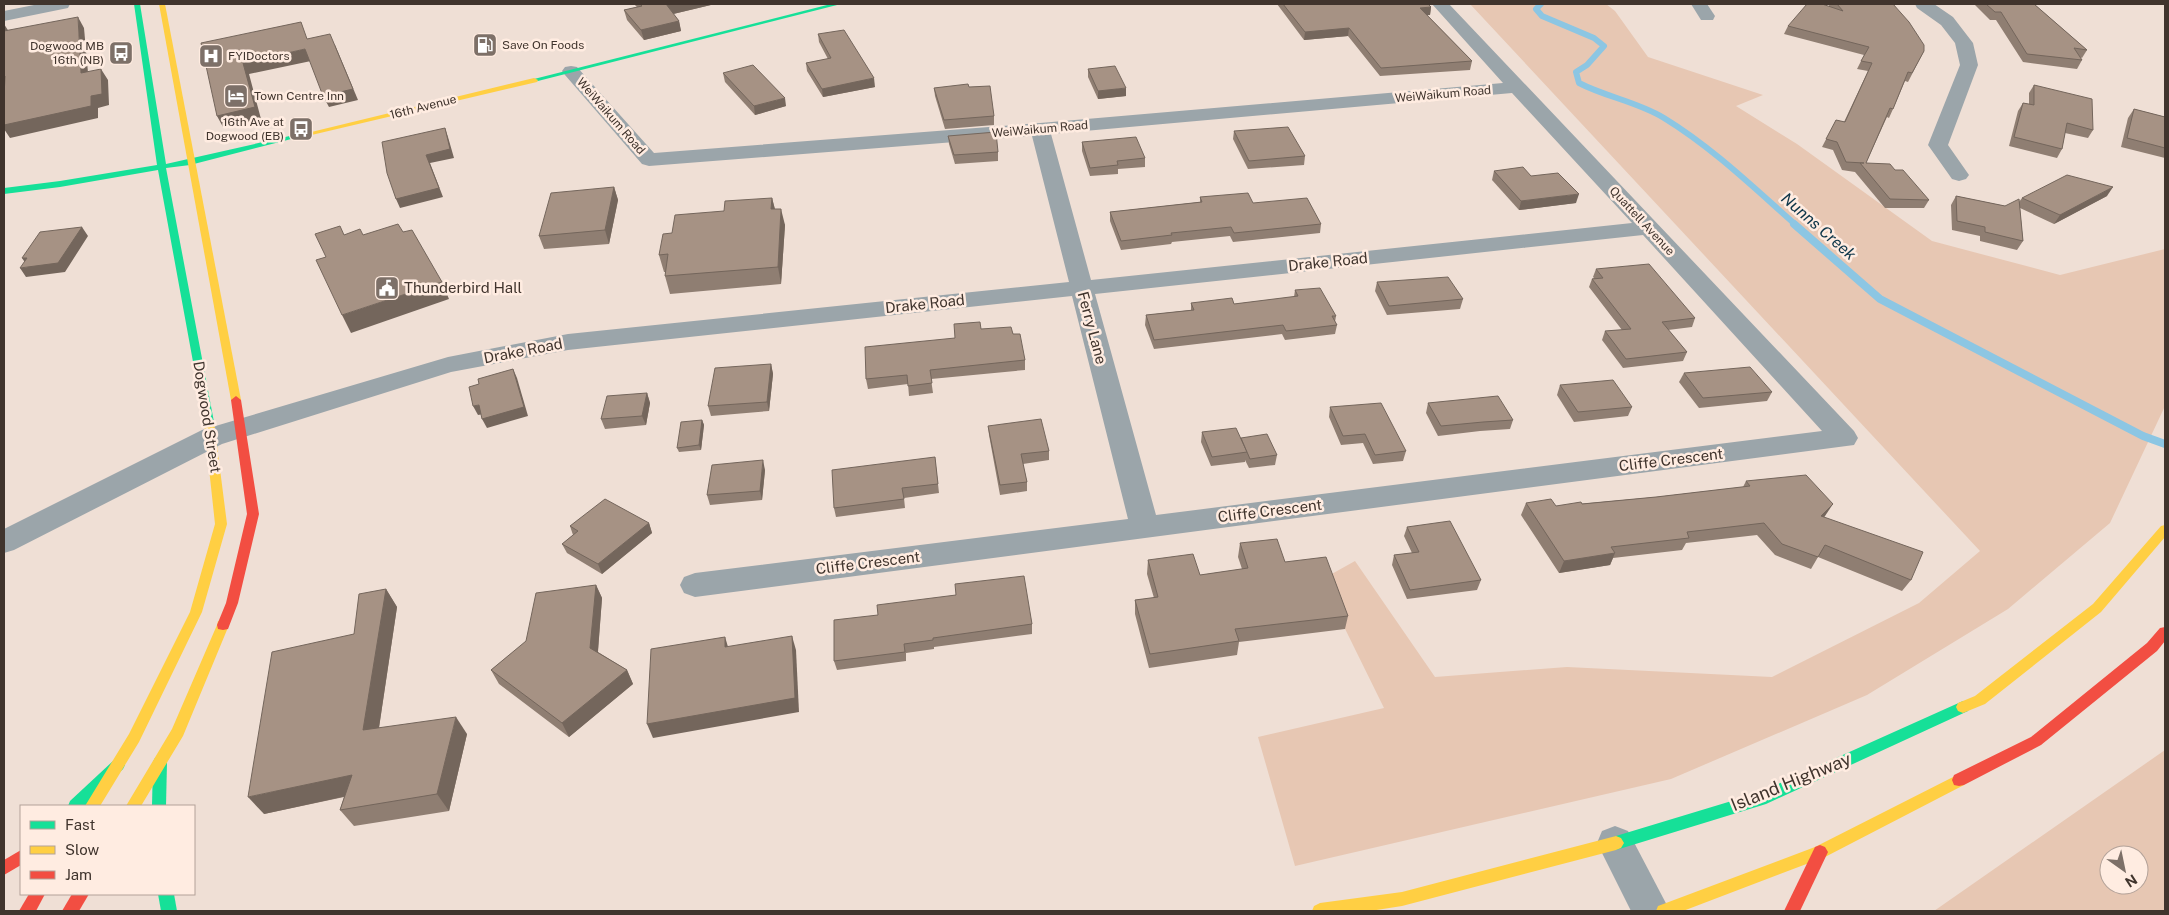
<svg xmlns="http://www.w3.org/2000/svg" width="2169" height="915" font-family="'Public Sans',sans-serif">
<style>
.green{fill:#e7c7b3;fill-rule:evenodd}
.lines{fill:none;stroke-linecap:round;stroke-linejoin:round}
.stream-far1{stroke:#8cc6e3;stroke-width:6}
.stream{stroke:#8cc6e3;stroke-width:8}
.street{fill:#9ba5aa;fill-rule:evenodd}
.fast{fill:#16e098;fill-rule:evenodd}
.slow{fill:#ffcf43;fill-rule:evenodd}
.jam{fill:#f24e42;fill-rule:evenodd}
.wall{fill:#8f7e72}
.shaded-wall{fill:#74665c}
.building{fill:#a69284;stroke:#74665c}
.labels{text-anchor:middle;stroke-width:5;stroke-linejoin:round;paint-order:stroke}
.far-poi-label{font-size:12px;fill:#40342d;stroke:#ffece1;text-anchor:start}
.far-street-label{font-size:12px;fill:#40342d;stroke:#ffece1}
.street-label{font-size:15px;fill:#40342d;stroke:#ffece1}
.poi-label{font-size:15px;fill:#40342d;stroke:#ffece1;text-anchor:start}
.water-label{font-size:16px;font-style:italic;fill:#0e3649;stroke:#ffece1}
.near-street-label{font-size:18px;fill:#40342d;stroke:#ffece1}
</style>
<rect width="100%" height="100%" fill="#efdfd5"/>
<g class="green">
<path d="M1470 4H1606L1615 11 1648 57 1763 95 1736 106 1797 144 1932 241 2060 275 2165 249V406L2110 523 2008 609 1867 695 1671 779 1295 866 1258 737 1384 708 1321 580 1355 561 1435 677 1567 667 1772 677 1919 603 1980 551Z"/>
<path d="M2165 750V911H1934ZM2109 855H2139V885H2109Z"/>
</g>
<g class="lines">
<path class="stream-far1" d="M1541 4 1536 9 1542 16 1594 38 1604 46 1587 65 1576 72 1579 83C1606 97 1638 102 1664 118 1713 148 1754 188 1796 225"/>
<path class="stream" d="M1794 224 1880 299 2143 436 2165 444"/>
<g class="street">
<path d="M39 4H70L68 8 4 21V11Z"/>
<path d="M1432 4H1449L1854 431 1858 438 1854 445 695 597 684 593 680 585 684 577 695 573 1128 519 1072 296 568 350 451 372 222 444 14 550 4 553V529L202 430 448 357 568 334 1069 282 1032 136 649 166 642 164 565 75 562 71 565 67 571 66 577 67 654 153 1040 123 1503 83ZM1512 93 1632 223 1091 280 1051 134ZM1643 235 1822 431 1156 515 1095 294Z"/>
<path d="M1691 4H1707L1715 16 1713 20H1701Z"/>
<path d="M1915 4H1934L1953 17 1973 43 1978 65 1948 145 1969 175 1966 179 1959 181 1952 179 1928 145 1960 65 1955 43 1941 25 1917 8Z"/>
<path d="M1615 826 1628 831 1670 911H1631L1597 843 1602 831Z"/>
</g>
<g class="fast">
<path d="M134 4H140L166 164 303 133 307 135 190 165 166 168 214 422 209 426 204 422 158 170 60 187 4 194V188L60 181 157 165Z"/>
<path d="M831 4H841L534 82 530 80Z"/>
<path d="M1963 701 1968 703 1970 707 1968 711 1766 804 1616 850 1611 848 1608 843 1611 838 1616 836 1758 793Z"/>
<path d="M160 756 165 758 167 762 166 806H152L153 762 155 758Z"/>
<path d="M118 759 123 761 125 765 123 769 85 806H68L70 801 113 761Z"/>
<path d="M158 894H174L177 911H161Z"/>
</g>
<g class="slow">
<path d="M159 4H165L241 400 236 404 231 400Z"/>
<path d="M534 78 538 80 537 82 303 137 299 135Z"/>
<path d="M209 418 214 422 227 524 202 612 139 742 100 806H85L129 734 190 612 215 524 204 422Z"/>
<path d="M2165 525V537L2101 612 1985 704 1963 713 1958 711 1956 707 1958 703 1975 696 2093 604 2161 526Z"/>
<path d="M223 620 228 621 229 625 183 736 141 806H126L172 729 217 625 218 621Z"/>
<path d="M1959 774 1964 775 1966 780 1964 785 1825 857 1683 911H1656L1658 906 1815 847Z"/>
<path d="M1616 836 1621 838 1624 843 1621 848 1616 850 1402 906 1370 911H1312L1314 906 1320 903 1402 892Z"/>
</g>
<g class="jam">
<path d="M236 396 241 400 259 514 238 603 228 629 223 630 218 629 217 625 226 603 247 514 231 400Z"/>
<path d="M2165 627V641L2157 651 2041 745 1964 785 1959 786 1954 785 1952 780 1954 775 2031 737 2147 643 2160 628Z"/>
<path d="M1820 845 1825 847 1828 852 1800 911H1784L1815 847Z"/>
<path d="M21 850V865L4 875V860Z"/>
<path d="M29 894H45L36 911H19Z"/>
<path d="M72 894H89L79 911H62Z"/>
</g>
</g>
<g class="wall">
<path d="M634 4H715L673 14 679 21 681 31 644 40 627 20 624 10 637 7Z"/>
<path d="M1277 4H1428L1431 7 1430 15H1427L1472 61 1470 70 1380 76 1348 36 1304 40Z"/>
<path d="M1828 4H1893L1924 51 1908 82 1905 81 1893 109 1889 118 1887 117 1866 163 1895 170 1929 200 1924 208H1885L1855 172 1842 170 1833 150 1822 147 1836 120 1844 122 1868 71 1857 69 1864 55 1784 34 1788 26 1830 7Z"/>
<path d="M1974 4H2034L2087 50 2082 58 2080 57 2082 60 2077 69 2023 62 1996 20H1990Z"/>
<path d="M818 34 875 87 823 97 807 71 806 63 828 59 819 42Z"/>
<path d="M1088 69 1126 96 1098 99 1088 77Z"/>
<path d="M723 73 786 106 755 115 725 82Z"/>
<path d="M2034 85 2093 130 2088 138 2065 133 2062 149 2057 158 2009 146 2018 111 2023 103 2029 104V93Z"/>
<path d="M969 87 994 116V125L945 129 935 96 934 88Z"/>
<path d="M2134 109 2165 117V158L2121 147 2128 118Z"/>
<path d="M1234 131 1305 156 1304 165 1248 169 1233 139Z"/>
<path d="M948 136 998 152V161L955 164 949 144Z"/>
<path d="M1082 142 1145 158V167L1118 169V174L1090 176 1082 151Z"/>
<path d="M1494 171 1531 176 1576 203 1519 210 1492 180Z"/>
<path d="M614 187 618 200 609 244 544 249 539 236Z"/>
<path d="M1956 196 2005 206 2019 202 2022 198 2107 196 2054 224 2020 208 2023 241 2017 250 1980 241V236L1952 230 1951 205Z"/>
<path d="M1200 197 1253 203 1321 224 1320 233 1233 242 1230 236 1172 242 1171 244 1121 250 1110 221V212L1200 202Z"/>
<path d="M772 198 775 209 785 225 781 284 670 294 665 276 666 272H664L659 255 724 211Z"/>
<path d="M1596 269 1695 318 1692 327 1668 330 1687 352 1683 361 1623 368 1602 340 1605 331 1622 330 1589 287 1592 279 1594 278 1593 277Z"/>
<path d="M1377 282 1463 299 1460 309 1387 315 1375 291Z"/>
<path d="M1295 290 1336 316 1335 322 1337 325 1335 334 1285 340 1282 334 1154 349 1145 325 1146 315 1191 310V303L1234 304 1294 297Z"/>
<path d="M981 329 1013 334 1025 360V370L931 379 933 393 909 396 908 384 868 389 866 379 955 338Z"/>
<path d="M771 364 773 374 769 411 711 416 708 406Z"/>
<path d="M1684 373 1772 392 1767 401 1699 408 1679 382Z"/>
<path d="M1560 385 1632 407 1628 416 1574 422 1557 395Z"/>
<path d="M647 393 650 403 646 425 605 429 601 419Z"/>
<path d="M1428 403 1513 420 1510 429 1480 431 1438 436 1426 413Z"/>
<path d="M1330 407 1406 451 1403 461 1373 464 1363 443 1341 445 1329 417Z"/>
<path d="M702 420 704 425 701 450 679 452 677 448Z"/>
<path d="M988 426 1049 451V460L1023 464 1027 482V491L1000 495 989 435Z"/>
<path d="M1202 432 1241 438 1277 455 1275 465 1249 468 1245 460V462L1211 466 1201 442Z"/>
<path d="M935 457 939 493 904 498 905 508 836 517 834 508Z"/>
<path d="M765 470 762 500 710 505 707 495Z"/>
<path d="M1746 481 1825 516 1824 517 1911 580 1902 591 1818 557 1811 569 1775 555 1757 535 1686 543 1682 550 1613 558 1610 565 1559 573 1521 515 1526 503 1556 506 1656 497 1743 487Z"/>
<path d="M649 523 652 533 602 574 567 553 562 544 573 535 570 526Z"/>
<path d="M1407 527 1481 580 1477 590 1407 599 1392 565 1394 555 1412 553 1404 536Z"/>
<path d="M1240 543 1285 562 1348 616 1345 629 1239 642 1237 655 1149 668 1135 614V600L1154 598 1147 574 1148 560 1200 575 1242 569 1238 557Z"/>
<path d="M596 585 602 598 598 652 627 670 633 684 569 737 499 684 491 670Z"/>
<path d="M386 589 397 607 379 728 467 734 449 811 354 826 340 810 344 797 264 814 354 634Z"/>
<path d="M834 620 1032 624V634L934 647V649L906 653V661L837 670 834 661Z"/>
</g>
<g class="shaded-wall">
<path d="M666 4H715L669 15Z"/>
<path d="M1431 7 1430 15 1418 16 1420 8Z"/>
<path d="M78 17 84 28 89 84 81 73Z"/>
<path d="M679 21 681 31 644 40 641 30Z"/>
<path d="M4 24 11 35 4 33Z"/>
<path d="M1349 28 1348 36 1304 40 1305 32Z"/>
<path d="M335 45 358 100 329 107 323 96Z"/>
<path d="M305 49 311 61 249 74 261 119 223 127 217 116 243 63Z"/>
<path d="M101 69 108 80 109 105 98 108V118L10 138 4 129V125Z"/>
<path d="M5 76 13 88 4 90V77Z"/>
<path d="M874 78 875 87 823 97 822 89Z"/>
<path d="M1126 88V96L1098 99V91Z"/>
<path d="M785 98 786 106 755 115 754 106Z"/>
<path d="M445 128 448 137 454 158 430 163 443 197 400 208 396 199Z"/>
<path d="M614 187 618 200 609 244 605 230Z"/>
<path d="M2113 187 2107 196 2054 224 2060 215Z"/>
<path d="M1579 194 1576 203 1519 210 1521 201Z"/>
<path d="M772 198 776 214 771 209Z"/>
<path d="M781 209 785 225 781 284 778 267Z"/>
<path d="M82 227 88 236 65 272 26 277 20 268 28 267 22 258H27Z"/>
<path d="M442 282 449 299 351 333 342 315Z"/>
<path d="M771 364 773 374 769 411 767 402Z"/>
<path d="M513 369 517 378 528 416 487 428 482 419Z"/>
<path d="M647 393 650 403 646 425 642 416Z"/>
<path d="M479 405 484 414 478 415 473 406Z"/>
<path d="M702 420 704 425 701 450 699 445Z"/>
<path d="M763 460 765 470 762 500 760 491Z"/>
<path d="M1833 504 1825 516 1813 527 1821 516Z"/>
<path d="M649 523 652 533 602 574 598 564Z"/>
<path d="M1615 553 1610 565 1559 573 1564 561Z"/>
<path d="M596 585 602 598 597 662 590 648Z"/>
<path d="M386 589 397 607 376 747 363 730Z"/>
<path d="M792 636 796 650 799 712 653 738 647 724Z"/>
<path d="M725 637 729 650 725 647Z"/>
<path d="M627 670 633 684 569 737 562 723Z"/>
<path d="M456 717 467 734 449 811 437 794Z"/>
<path d="M352 775 365 792 264 814 248 797Z"/>
</g>
<g class="building">
<path d="M640 4H669H666L679 21 641 30 624 10 642 6Z"/>
<path d="M1283 4H1428L1431 7 1420 8 1472 61 1381 68 1349 28 1305 32Z"/>
<path d="M1807 4H1822L1843 11 1837 4H1893L1909 22 1924 45V51L1912 73 1908 72 1893 109 1890 108 1866 163 1890 164 1895 170H1903L1929 200 1890 199 1860 163H1864L1846 162 1837 142 1826 139 1836 120 1845 122 1872 63 1861 61 1869 47 1788 26Z"/>
<path d="M1986 4H2034L2087 50 2074 48 2082 60 2027 54 2001 12H1995Z"/>
<path d="M78 17 81 73 101 69 102 94 91 96V106L4 125V97L5 76 4 77V31Z"/>
<path d="M301 22 307 39 330 34 353 89 323 96 305 49 243 63 255 107 217 116 201 43Z"/>
<path d="M844 30 874 78 822 89 806 63 831 58 818 34Z"/>
<path d="M753 65 785 98 754 106 723 73Z"/>
<path d="M1115 66 1126 88 1098 91 1088 69Z"/>
<path d="M968 84 969 87 990 86 994 116 944 120 934 88Z"/>
<path d="M2034 85 2092 99 2093 130 2067 123 2062 149 2014 137 2023 103 2034 105Z"/>
<path d="M2134 109 2165 117V148L2127 138Z"/>
<path d="M1288 127 1305 156 1249 161 1234 131Z"/>
<path d="M445 128 450 149 426 155 439 188 396 199 387 173 382 142Z"/>
<path d="M996 132 998 152 954 155 948 136Z"/>
<path d="M1136 137 1145 158 1117 161 1118 165 1090 168 1082 142Z"/>
<path d="M1523 167 1531 176 1558 173 1579 194 1521 201 1494 171Z"/>
<path d="M2067 175 2113 187 2060 215 2022 198Z"/>
<path d="M614 187 605 230 539 236 551 193Z"/>
<path d="M1248 193 1253 203 1307 198 1321 224 1234 233 1231 227 1171 233 1172 235 1121 241 1110 212 1202 202 1200 197Z"/>
<path d="M1956 196 2005 206 2019 199 2023 241 1985 232V227L1957 221Z"/>
<path d="M772 198 771 209H781L778 267 665 276 668 254 659 255 663 234 672 233 675 215 724 211 725 201Z"/>
<path d="M398 224 403 232 412 230 442 282 342 315 316 260 326 257 315 234 340 226 344 235 360 229 363 235Z"/>
<path d="M82 227 58 263 20 268 27 258H22L40 232Z"/>
<path d="M1649 264 1695 318 1662 322 1687 352 1626 359 1605 331 1631 329 1592 279 1603 278 1596 269Z"/>
<path d="M1448 277 1463 299 1389 306 1377 282Z"/>
<path d="M1320 288 1336 316H1332L1337 325 1286 331 1283 325 1154 340 1146 315 1194 310 1191 303 1232 298 1234 304 1298 296 1295 290Z"/>
<path d="M980 322 981 329 1011 327 1013 334H1020L1025 360 930 370 932 383 908 386 907 375 866 379 865 347 955 338 954 324Z"/>
<path d="M771 364 767 402 708 406 715 368Z"/>
<path d="M1750 367 1772 392 1703 398 1684 373Z"/>
<path d="M513 369 524 407 482 419 479 405 473 406 469 387 479 384 478 379Z"/>
<path d="M1613 380 1632 407 1578 412 1560 385Z"/>
<path d="M647 393 642 416 601 419 607 396Z"/>
<path d="M1498 396 1513 420 1483 422 1441 426 1428 403Z"/>
<path d="M1381 403 1406 451 1375 455 1365 434 1343 436 1330 407Z"/>
<path d="M1041 419 1049 451 1021 454 1027 482 1000 485 988 426Z"/>
<path d="M702 420 699 445 677 448 681 422Z"/>
<path d="M1236 428 1247 452 1212 457 1202 432Z"/>
<path d="M1267 434 1277 455 1250 459 1241 438Z"/>
<path d="M935 457 938 484 902 488 904 499 834 508 832 470Z"/>
<path d="M763 460 760 491 707 495 712 465Z"/>
<path d="M1806 475 1833 504 1821 516 1923 552 1911 580 1825 545 1818 557 1782 544 1764 523 1687 532 1689 538 1611 547 1615 553 1564 561 1526 503 1551 499 1556 506 1581 502 1582 504 1656 497 1750 486 1746 481Z"/>
<path d="M605 499 649 523 598 564 562 544 578 531 570 526Z"/>
<path d="M1450 521 1481 580 1410 590 1394 555 1419 552 1407 527Z"/>
<path d="M1277 539 1285 562 1326 557 1348 616 1235 629 1239 641 1150 654 1135 600 1158 597 1148 560 1193 554 1200 575 1248 568 1240 543Z"/>
<path d="M1024 576 1032 624 933 638V640L904 644 905 652 834 661V620L878 615 877 605 956 595 955 584Z"/>
<path d="M596 585 590 648 627 670 562 723 491 670 526 641 536 593Z"/>
<path d="M386 589 363 730 456 717 437 794 340 810 352 775 248 797 272 652 354 634 359 594Z"/>
<path d="M792 636 795 698 647 724 651 649 725 637V647Z"/>
</g>
<defs>
<symbol id="fuel-square" viewBox="-11 -11 22 22"><rect x="-9" y="-9" width="18" height="18" rx="4" fill="#7d7068" stroke="#ffece1"/><path d="M-5.5-6h7V0h2V4h1.3V-2.5L3-4.5l.8-.8L6-3V5H2.5V1h-1V6h-7ZM-4.2-4.7v3.2H.2V-4.7Z" fill="#fff"/></symbol>
<symbol id="bus-square" viewBox="-11 -11 22 22"><rect x="-9" y="-9" width="18" height="18" rx="4" fill="#7d7068" stroke="#ffece1"/><path d="M-5-6H5V4H4V6H2V4H-2V6H-4V4H-5ZM-3.5-4V0h7V-4ZM-3.5 1.2v1.5H-2V1.2ZM2 1.2v1.5H3.5V1.2Z" fill="#fff"/></symbol>
<symbol id="hospital-square" viewBox="-11 -11 22 22"><rect x="-9" y="-9" width="18" height="18" rx="4" fill="#7d7068" stroke="#ffece1"/><path d="M-5-5h3v3.5h4V-5h3V5h-3V1.5h-4V5h-3Z" fill="#fff"/></symbol>
<symbol id="hotel-square" viewBox="-11 -11 22 22"><rect x="-9" y="-9" width="18" height="18" rx="4" fill="#7d7068" stroke="#ffece1"/><path d="M-6-4.5h1.5V1H6V5H4.5V3h-9V5H-6ZM-4 0a1.8 1.8 0 1 1 3.6 0ZM.5 0V-2.5h3Q6-2.5 6 0Z" fill="#fff"/></symbol>
<symbol id="civic-square" viewBox="-11 -11 22 22"><rect x="-9" y="-9" width="18" height="18" rx="4" fill="#7d7068" stroke="#ffece1"/><path d="M-.6-6.5H3V-4.5H.6V-3L4-1V1h2V6H-6V1h2V-1L-.6-3ZM-1.2 2.5V6h2.4V2.5Z" fill="#fff"/></symbol>
</defs>
<g fill-rule="evenodd">
<use href="#fuel-square" x="471" y="31" width="28" height="28"/>
<use href="#bus-square" x="107" y="39" width="28" height="28"/>
<use href="#hospital-square" x="197" y="42" width="28" height="28"/>
<use href="#hotel-square" x="222" y="82" width="28" height="28"/>
<use href="#bus-square" x="287" y="115" width="28" height="28"/>
<use href="#civic-square" x="373" y="274" width="28" height="28"/>
</g>
<g class="labels">
<g class="far-poi-label">
<text x="502" y="49">Save On Foods</text>
<text x="104" y="50" text-anchor="end">Dogwood MB<tspan x="104" dy="14">16th (NB)</tspan></text>
<text x="228" y="60">FYIDoctors</text>
<text x="254" y="100">Town Centre Inn</text>
<text x="284" y="126" text-anchor="end">16th Ave at<tspan x="284" dy="14">Dogwood (EB)</tspan></text>
</g>
<g class="far-street-label">
<text transform="translate(1443 94) rotate(-5)" y="4">WeiWaikum Road</text>
<text transform="translate(423 107) rotate(-14)" y="4">16th Avenue</text>
<text transform="translate(611 116) rotate(49)" y="4">WeiWaikum Road</text>
<text transform="translate(1040 129) rotate(-5)" y="4">WeiWaikum Road</text>
<text transform="translate(1642 221) rotate(47)" y="4">Quattell Avenue</text>
</g>
<g class="street-label">
<text transform="translate(1328 262) rotate(-6)" y="5">Drake Road</text>
<text transform="translate(925 304) rotate(-6)" y="5">Drake Road</text>
<text transform="translate(1092 328) rotate(75)" y="5">Ferry Lane</text>
<text transform="translate(523 351) rotate(-11)" y="5">Drake Road</text>
<text transform="translate(207 417) rotate(81)" y="5">Dogwood Street</text>
<text transform="translate(1671 460) rotate(-7)" y="5">Cliffe Crescent</text>
<text transform="translate(1270 511) rotate(-7)" y="5">Cliffe Crescent</text>
<text transform="translate(868 563) rotate(-7)" y="5">Cliffe Crescent</text>
</g>
<g class="poi-label">
<text x="404" y="293">Thunderbird Hall</text>
</g>
<g class="water-label">
<text transform="translate(1819 226) rotate(41)" y="6">Nunns Creek</text>
</g>
<g class="near-street-label">
<text transform="translate(1791 782) rotate(-22)" y="6">Island Highway</text>
</g>
</g>
<rect width="2169" height="915" fill="none" stroke="#40342d" stroke-width="10"/>
<rect x="20" y="805" width="175" height="90" fill="#ffece1" stroke="#b3a299"/>
<rect x="30" y="821" width="25" height="8" fill="#16e098" stroke="#b3a299"/>
<text x="65" y="830" font-size="15" fill="#40342d">Fast</text>
<rect x="30" y="846" width="25" height="8" fill="#ffcf43" stroke="#b3a299"/>
<text x="65" y="855" font-size="15" fill="#40342d">Slow</text>
<rect x="30" y="871" width="25" height="8" fill="#f24e42" stroke="#b3a299"/>
<text x="65" y="880" font-size="15" fill="#40342d">Jam</text>
<g transform="translate(2124 870) rotate(147)"><circle r="24" fill="#ffece1" stroke="#b3a299"/>
<path d="M0-4L9 19L0 12L-9 19Z" fill="#7d7068"/>
<text y="-8" font-size="14" font-weight="bold" text-anchor="middle" fill="#40342d">N</text>
</g>
</svg>
